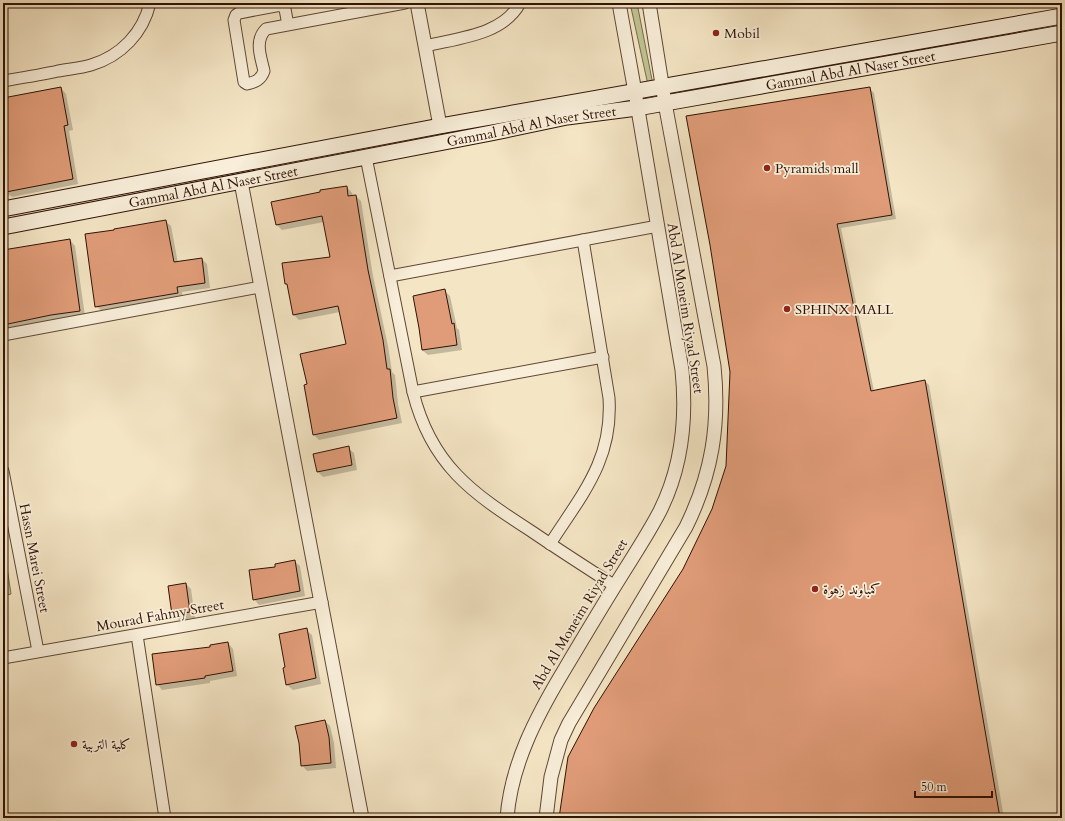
<svg xmlns="http://www.w3.org/2000/svg" width="1065" height="821" font-family="Cardo,Amiri,serif">
<style>
.green{fill:#bfc392;stroke:#776a4c}
.shadow{fill:#0003}
.building{fill:#e09c78;stroke:#2f1205}
.lines{fill:none;stroke-linecap:round;stroke-linejoin:round}
.minor-casing{stroke:#604735;stroke-width:13}
.tertiary-casing{stroke:#604735;stroke-width:15}
.secondary-casing{stroke:#2f1205;stroke-width:17}
.minor{stroke:#f8eed9;stroke-width:11}
.tertiary{stroke:#f8eed9;stroke-width:13}
.secondary{stroke:#f8eed9;stroke-width:15}
.poi-dot{fill:#8f2418;stroke:#f8eed9;stroke-width:1.5}
.labels{text-anchor:middle;stroke-width:3.5;stroke-linejoin:round;paint-order:stroke}
.poi-label{font-size:14px;fill:#2f1205;stroke:#f8eed9;text-anchor:start}
.street-label{font-size:14px;fill:#2f1205;stroke:#f8eed9}
</style>
<rect width="100%" height="100%" fill="#f4e5c4"/>
<filter id="stains"><feTurbulence type="fractalNoise" baseFrequency=".005" numOctaves="4"/><feColorMatrix values="0 0 0 0 .2 0 0 0 0 .09 0 0 0 0 .02 0 0 0 .5 -.17"/></filter>
<radialGradient id="worn" r=".72"><stop offset=".6" stop-color="#630" stop-opacity="0"/><stop offset="1" stop-color="#630" stop-opacity=".3"/></radialGradient>
<g class="green">
<path d="M630 3H637L653 85H648Z"/>
<path d="M958 42V46L885 60 884 55Z"/>
<path d="M865 58V63L687 95 686 91Z"/>
<path d="M3 541 11 594 3 596Z"/>
</g>
<g class="shadow">
<path d="M61 88 66 94 73 130 69 131 78 184 12 197 10 195 3 197V99Z"/>
<path d="M869 88 874 93 896 219 841 228 874 391 925 381 929 385 1004 818H560L713 510Z"/>
<path d="M347 187 352 193 353 196H356L361 201 373 276 388 346 392 372 395 375 398 404 402 423 319 440 314 435 306 386 347 345 340 312 299 320 294 315 288 286 286 284 331 257 324 222 282 230 277 225Z"/>
<path d="M165 221 171 226 178 263 202 259 207 264 210 288 182 292 183 298 102 311 96 306Z"/>
<path d="M70 240 75 246 85 316 5 330 3 328V252Z"/>
<path d="M445 291 450 296 457 328 459 330 462 350 428 355 422 350 420 328Z"/>
<path d="M348 448 354 453 357 470 323 477 318 472 314 455Z"/>
<path d="M294 561 300 566 305 596 259 605 254 599 276 568Z"/>
<path d="M186 584 191 589 195 618 179 620 173 615Z"/>
<path d="M306 630 312 635 321 684 293 690 287 685V668Z"/>
<path d="M228 643 233 649 237 676 210 681V683L162 690 157 684Z"/>
<path d="M325 721 330 726 334 743 336 768 307 771 302 765Z"/>
</g>
<g class="building">
<path d="M61 87 68 125 64 126 73 179 6 192 3 178V98Z"/>
<path d="M870 87 892 215 837 224 871 391 925 380 1000 818H559L568 757 594 708 683 569 712 509 726 466 730 372 710 245 686 116Z"/>
<path d="M347 186 348 196 356 195 368 270 383 340 387 369H390L393 398 397 418 313 435 304 385 307 384 300 354 346 344 338 306 293 315 287 284H285L282 263 330 257 322 216 276 225 271 202 320 192V190Z"/>
<path d="M166 220 174 262 202 258 205 283 177 287 178 293 95 307 85 234 114 230V229Z"/>
<path d="M70 239 80 311 51 315 3 325V250Z"/>
<path d="M445 289 452 324 454 323 457 345 422 350 419 328 413 296Z"/>
<path d="M349 446 352 465 317 472 313 454Z"/>
<path d="M295 560 300 591 253 600 249 570 275 567V564Z"/>
<path d="M186 583 190 612 172 615 168 586Z"/>
<path d="M307 628 316 678 286 685 283 668 285 667 279 634Z"/>
<path d="M228 642 233 671 205 676V678L156 685 152 654 210 647V645Z"/>
<path d="M325 720 329 737 331 763 301 766 299 743 295 726Z"/>
</g>
<g class="lines">
<defs>
<g id="minor">
<path d="M288 25 285 9 281 5 239 13 236 15 234 20 244 82 247 84C255 82 261 80 264 71 261 57 254 41 266 29L405 3"/>
<path d="M426 46C458 38 503 35 520 3"/>
<path d="M3 81C21 78 40 75 58 71 69 69 81 68 91 65 121 56 143 33 150 3"/>
<path d="M366 157 413 392C431 465 472 493 531 531 559 550 587 568 615 586"/>
<path d="M390 276 658 226"/>
<path d="M3 335 260 287"/>
<path d="M413 392 603 357"/>
<path d="M3 471 38 651"/>
<path d="M550 544C582 494 613 460 609 398L583 240"/>
<path d="M137 635 165 818"/>
<path d="M3 658 322 602"/>
</g>
<g id="tertiary">
<path d="M417 3 440 126"/>
<path d="M241 182 362 818"/>
<path d="M507 818C511 765 536 717 563 672 582 640 601 608 621 576 634 555 648 534 660 511 682 467 687 419 682 370L635 92 619 3"/>
<path d="M546 818 551 777 561 740 569 723 686 527C712 474 720 425 714 366L665 103 649 3"/>
</g>
<g id="secondary">
<path d="M3 209 440 126 1062 16"/>
<path id="s1" d="M3 227 491 133 567 117 637 108 1062 33"/>
</g>
</defs>
<use href="#minor" class="minor-casing"/>
<use href="#tertiary" class="tertiary-casing"/>
<use href="#secondary" class="secondary-casing"/>
<use href="#minor" class="minor"/>
<use href="#tertiary" class="tertiary"/>
<use href="#secondary" class="secondary"/>
</g>
<g class="poi-dot">
<circle cx="716" cy="33" r="4"/>
<circle cx="767" cy="168" r="4"/>
<circle cx="787" cy="309" r="4"/>
<circle cx="815" cy="589" r="4"/>
<circle cx="74" cy="744" r="4"/>
</g>
<g class="labels">
<g class="poi-label">
<text x="724" y="38">Mobil</text>
<text x="775" y="173">Pyramids mall</text>
<text x="795" y="314">SPHINX MALL</text>
<text x="823" y="594">كمباوند زهوة</text>
<text x="82" y="749">كلية التربية</text>
</g>
<g class="street-label">
<text dy="5" stroke="none"><textPath href="#s1" startOffset="862">Gammal Abd Al Naser Street</textPath></text>
<text dy="5" stroke="none"><textPath href="#s1" startOffset="538">Gammal Abd Al Naser Street</textPath></text>
<text dy="5" stroke="none"><textPath href="#s1" startOffset="214">Gammal Abd Al Naser Street</textPath></text>
<text transform="translate(686 308) rotate(81)" y="5">Abd Al Moneim Riyad Street</text>
<text transform="translate(35 558) rotate(79)" y="5">Hassn Marei Street</text>
<text transform="translate(579 614) rotate(-59)" y="5">Abd Al Moneim Riyad Street</text>
<text transform="translate(160 615) rotate(-10)" y="5">Mourad Fahmy Street</text>
</g>
</g>
<rect width="1065" height="821" fill="none" stroke="#f4e5c4" stroke-width="16"/>
<rect x="4" y="4" width="1057" height="813" fill="none" stroke="#2f1205" stroke-width="2"/>
<rect x="8" y="8" width="1049" height="805" fill="none" stroke="#2f1205"/>
<path d="M915 791v6h77v-6" fill="none" stroke="#2f1205" stroke-width="2"/>
<text x="921" y="791" font-size="12" fill="#2f1205" stroke="#f8eed9" stroke-width="3" paint-order="stroke">50 m</text>
<rect width="100%" height="100%" filter="url(#stains)"/>
<rect width="100%" height="100%" fill="url(#worn)"/>
</svg>
